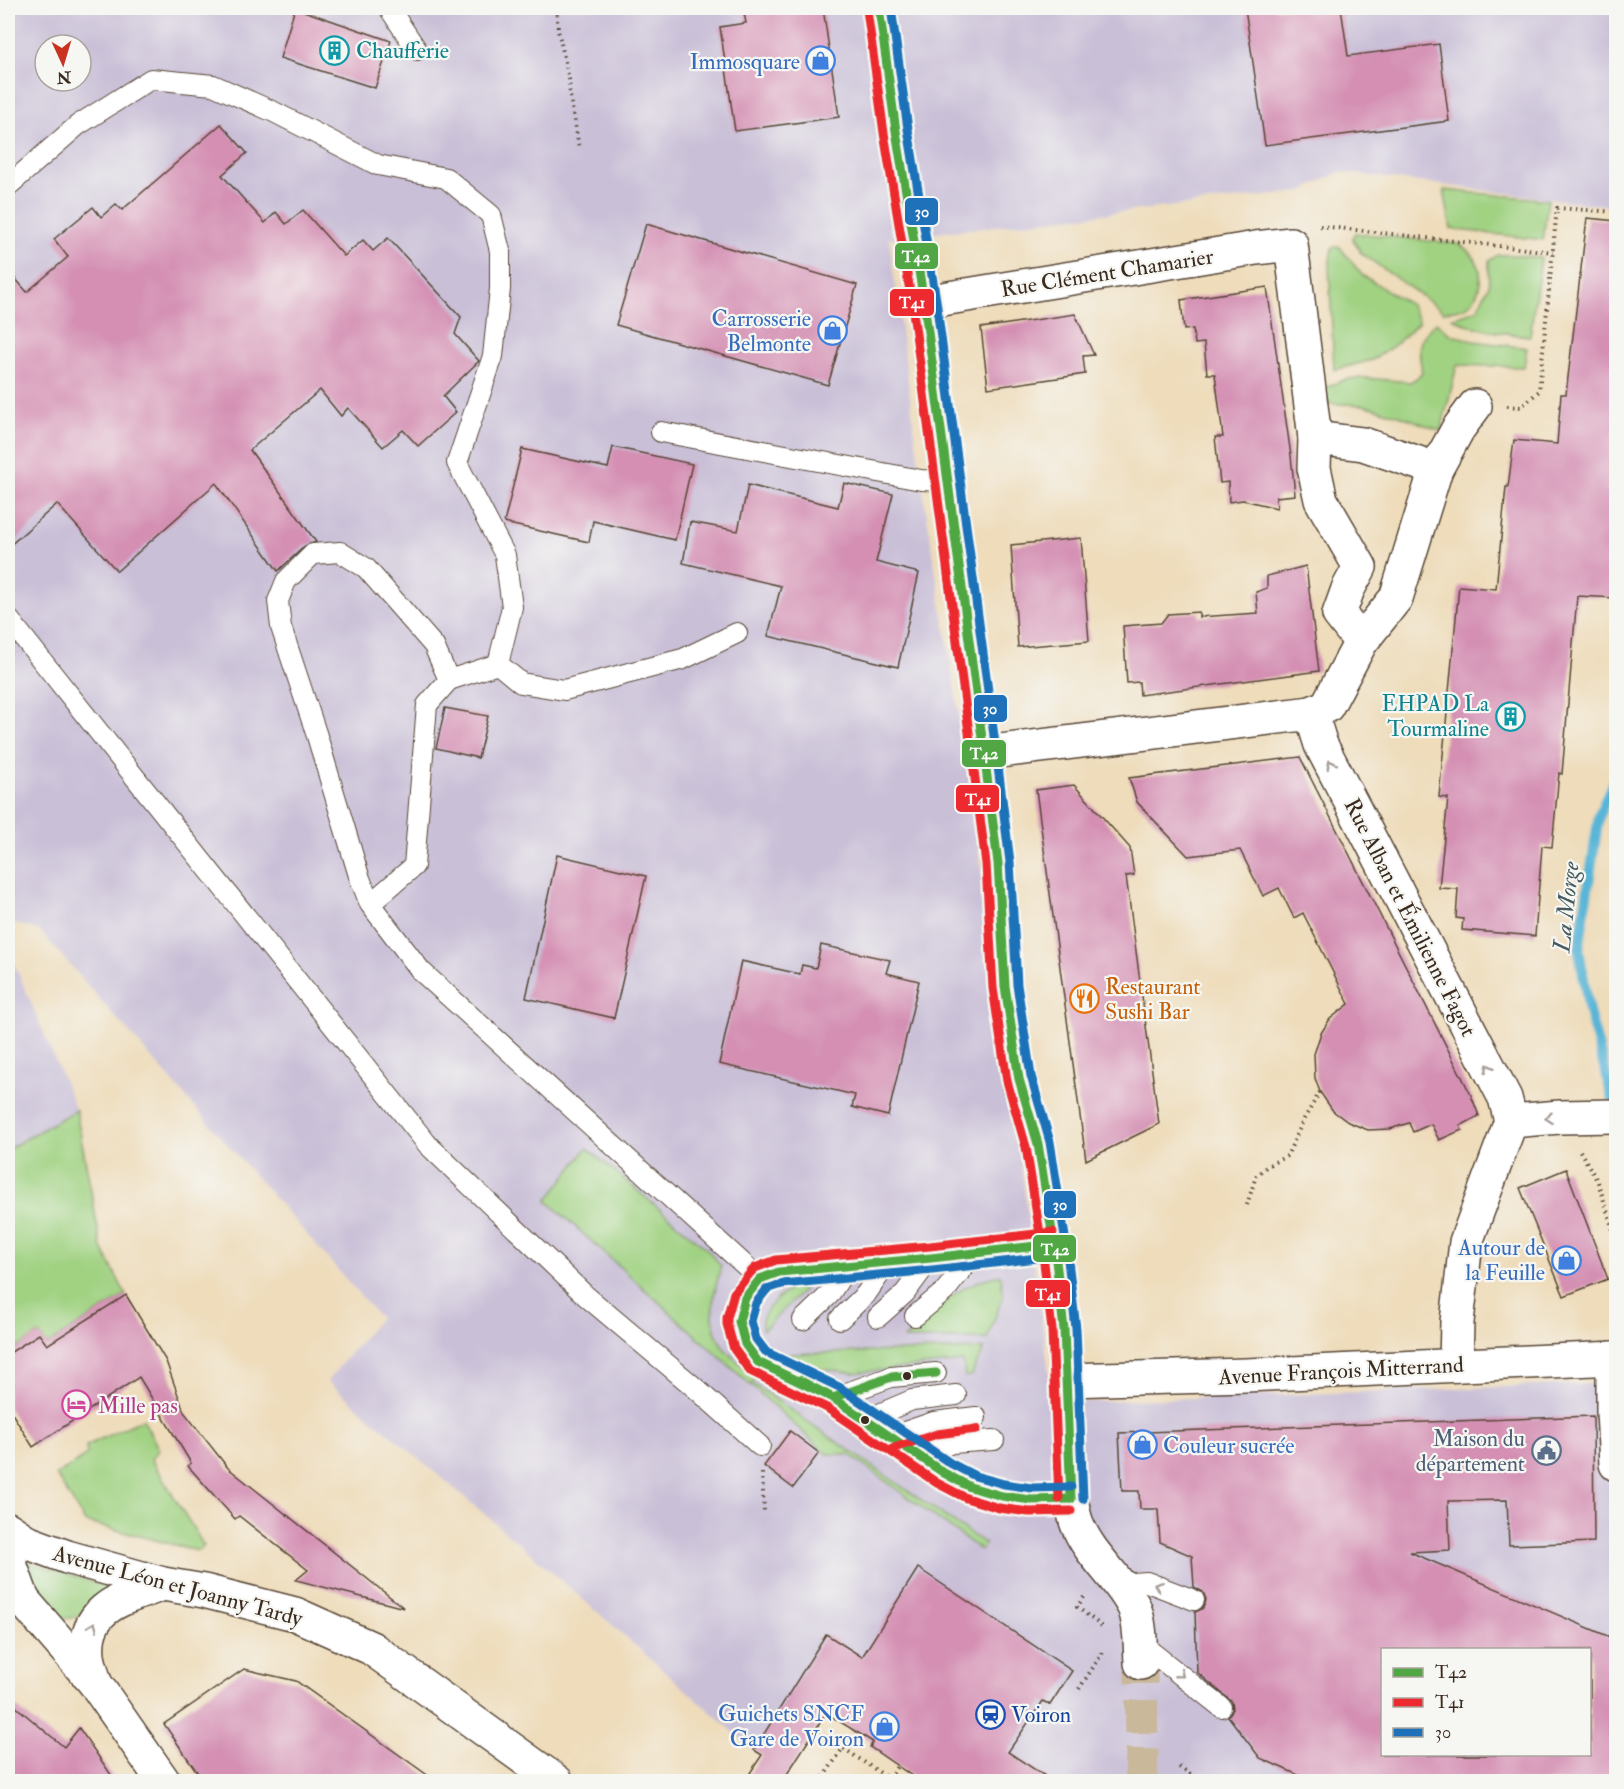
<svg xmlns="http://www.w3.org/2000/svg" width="1624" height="1789" font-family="'IM FELL Double Pica',serif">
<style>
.industrial{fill:#c9bfd7;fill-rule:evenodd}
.green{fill:#a0d282;stroke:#6e7e50;stroke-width:1.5}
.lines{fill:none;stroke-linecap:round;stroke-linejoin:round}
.stream{stroke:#59b5d7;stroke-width:10}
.building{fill:#d48fb3;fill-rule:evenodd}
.minor-tunnel{stroke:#cab89b;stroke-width:33;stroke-dasharray:33 16;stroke-linecap:butt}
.service-casing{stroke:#564535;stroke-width:22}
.minor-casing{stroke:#564535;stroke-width:36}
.tertiary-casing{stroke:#564535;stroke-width:36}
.path{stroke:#564535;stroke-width:4;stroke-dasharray:1.5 4.5;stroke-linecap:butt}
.service{stroke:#fff;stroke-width:20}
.minor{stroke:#fff;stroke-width:33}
.tertiary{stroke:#fff;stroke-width:33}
.bus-1-casing{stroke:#f6f6f2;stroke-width:14}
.bus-2-casing{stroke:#f6f6f2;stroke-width:14}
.bus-3-casing{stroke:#f6f6f2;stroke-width:14}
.bus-1{stroke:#50a743;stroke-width:9}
.bus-2{stroke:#ec2a2f;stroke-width:9}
.bus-3{stroke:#1f72b9;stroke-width:9}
.oneway{stroke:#a79f9a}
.bus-dot{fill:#3b2a1e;stroke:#f6f6f2;stroke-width:2}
.labels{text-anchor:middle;stroke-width:4.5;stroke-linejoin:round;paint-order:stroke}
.culture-label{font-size:22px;fill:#0d838f;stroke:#f6f6f2;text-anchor:start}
.shop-label{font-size:22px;fill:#366cbe;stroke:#f6f6f2;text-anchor:end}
.street-label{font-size:22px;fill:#3b2a1e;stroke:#f6f6f2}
.food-label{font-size:22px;fill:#c56008;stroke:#f6f6f2;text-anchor:start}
.hotel-label{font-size:22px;fill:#b23c85;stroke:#f6f6f2;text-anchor:start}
.service-label{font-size:22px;fill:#4e5e75;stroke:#f6f6f2;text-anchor:end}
.transit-label{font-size:22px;fill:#164399;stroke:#f6f6f2;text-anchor:start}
.water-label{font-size:24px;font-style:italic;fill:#465b5f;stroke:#f6f6f2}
.line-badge{stroke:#f6f6f2;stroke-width:2}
.badge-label{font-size:16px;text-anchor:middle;font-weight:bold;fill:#fff}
</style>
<rect width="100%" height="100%" fill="#f6f6f2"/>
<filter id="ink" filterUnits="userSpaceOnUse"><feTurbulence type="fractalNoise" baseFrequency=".0167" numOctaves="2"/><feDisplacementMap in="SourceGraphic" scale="12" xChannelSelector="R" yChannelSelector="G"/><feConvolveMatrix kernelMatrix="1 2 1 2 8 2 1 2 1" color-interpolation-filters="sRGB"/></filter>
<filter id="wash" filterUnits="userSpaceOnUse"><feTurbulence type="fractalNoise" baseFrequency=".008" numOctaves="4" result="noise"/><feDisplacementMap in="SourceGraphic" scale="24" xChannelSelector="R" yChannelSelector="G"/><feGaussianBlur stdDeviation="1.35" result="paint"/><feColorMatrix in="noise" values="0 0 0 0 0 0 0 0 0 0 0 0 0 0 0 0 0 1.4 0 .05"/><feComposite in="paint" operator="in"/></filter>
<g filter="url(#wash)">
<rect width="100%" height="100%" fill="#eedcba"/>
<g class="industrial">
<path d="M8 8H1616V207L1339 172 1301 192 889 238 921 480 968 769 1053 1403 1616 1383V1781H921L870 1747 873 1742 826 1713 788 1773 754 1750 528 1551 327 1381 380 1318 39 930 8 922ZM45 45H81V81H45ZM1382 1650H1590V1754H1382Z"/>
<path d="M8 948 76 1110 8 1149Z"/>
</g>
<g class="green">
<path d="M1444 190 1548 200 1543 240 1451 229Z"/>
<path d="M1355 233 1459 244C1467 249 1475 256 1478 265 1484 279 1478 302 1463 308 1458 310 1450 310 1444 312L1361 253 1352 238Z"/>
<path d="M1339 246 1362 275 1411 305 1419 322 1395 345 1372 360 1334 370 1329 266 1332 248Z"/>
<path d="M1498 255H1515L1541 258 1530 336C1501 333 1479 331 1452 318L1477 310 1489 285V261Z"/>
<path d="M1436 322 1450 334 1473 341 1527 348 1524 367 1457 365 1441 431 1399 415 1363 405 1318 403 1317 391 1346 379 1366 378 1410 382 1417 378 1422 372C1418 345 1416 342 1436 322Z"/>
<path d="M76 1110 101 1246 126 1295 47 1345 39 1334 9 1353 16 1365 8 1370V1149Z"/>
<path d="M587 1148 707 1249 721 1266C714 1293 705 1323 724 1348 732 1358 745 1367 756 1376L752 1383 985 1544 981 1550 848 1454H827L547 1201Z"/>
<path d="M1001 1275 1003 1296 987 1339H904C924 1321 945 1297 970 1285 980 1280 991 1277 1001 1275Z"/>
<path d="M797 1286 804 1290 763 1330C762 1328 762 1322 762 1320 766 1307 784 1291 797 1286Z"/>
<path d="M984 1349 971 1376 965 1377 963 1362 853 1373 822 1369 781 1354Z"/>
<path d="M143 1419 159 1450 151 1459 204 1546 198 1551 85 1522 56 1475 87 1455 86 1446Z"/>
<path d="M28 1561 105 1586C102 1599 94 1602 84 1611 66 1627 50 1615 38 1598 32 1588 29 1574 24 1563Z"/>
</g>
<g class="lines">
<path class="stream" d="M1616 1111 1589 1012 1579 949 1599 815 1616 775"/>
</g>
<g id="blocks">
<g class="building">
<path d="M295 8 391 41 375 88 280 58Z"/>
<path d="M743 8H823L839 117 735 131 720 27 746 23Z"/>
<path d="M1245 8H1341L1348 56 1439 44 1449 121 1265 145Z"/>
<path d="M221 124 247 153 222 175 265 223 276 212 286 224 303 210 344 256 363 240 373 251 388 238 461 317 455 334 479 361 443 396 456 412 418 446 403 430 383 447 348 408 341 416 320 390 250 450 316 542 305 546 278 571 216 483 117 571 57 504 8 547V270L27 292 68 257 54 239 93 207 101 217 116 204 122 210Z"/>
<path d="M1587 218 1617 221V598L1577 596 1562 774 1559 773 1552 847 1542 846 1535 936 1462 930 1463 919 1456 918 1458 889 1439 888 1448 798 1439 797 1459 586 1496 589 1506 487H1508L1514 440 1557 444 1561 394H1566Z"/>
<path d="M646 224 857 285 828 385 616 325Z"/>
<path d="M1267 287 1291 456 1295 495 1276 497 1277 508 1243 500 1229 502 1228 482 1220 483 1215 437H1223L1215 374H1207L1204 343 1195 344 1193 329 1184 330 1181 300Z"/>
<path d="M1075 314 1094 355 1083 356 1085 374 988 388 981 328Z"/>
<path d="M613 447 692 464 675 540 593 521 589 542 504 523 522 449 608 468Z"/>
<path d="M844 483 893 494 876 562 919 573 898 667 768 636 781 586 683 563 690 522 738 531 748 485 838 507Z"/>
<path d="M1081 538 1089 641 1018 647 1011 545Z"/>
<path d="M1306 566 1319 671 1140 695 1139 682 1127 683 1123 626 1161 623 1168 614 1199 612V617L1258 613 1256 592 1267 588V576Z"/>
<path d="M445 708 488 716 478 758 436 748Z"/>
<path d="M1300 757 1471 1095 1479 1116 1460 1126 1462 1130 1439 1140 1431 1124 1413 1132 1409 1123 1390 1129 1368 1130 1348 1122 1333 1111 1320 1092 1315 1078 1314 1054 1321 1033 1330 1019 1349 1004 1303 913 1294 918 1279 888 1263 896 1240 850 1188 856 1137 802 1129 778Z"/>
<path d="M1074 785 1130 848 1134 875 1126 876 1159 1124 1086 1160 1036 790Z"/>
<path d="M557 855 646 876 614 1018 526 998Z"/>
<path d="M821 945 890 960 886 973 919 981 888 1116 852 1107 855 1095 719 1064 741 961 800 974 802 965 816 968Z"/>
<path d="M1566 1169 1608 1279 1564 1296 1520 1188Z"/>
<path d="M126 1295 166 1361 184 1412 228 1468 404 1608 296 1580 308 1570 239 1516 235 1519 188 1466 191 1463 139 1377 33 1447 8 1407V1354L39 1334 47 1345Z"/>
<path d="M1593 1416 1594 1542 1509 1545 1507 1500 1448 1501 1450 1550 1410 1552 1617 1640V1782H1314L1260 1758 1228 1716 1233 1709 1232 1702 1197 1672 1195 1612 1202 1609 1205 1604 1206 1599 1203 1592 1194 1587 1192 1556 1160 1542 1158 1509H1140L1139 1491H1122L1119 1433ZM1383 1650H1590V1755H1383Z"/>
<path d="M790 1431 819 1453 793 1488 764 1466Z"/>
<path d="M918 1568 1072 1671 1050 1705 1043 1701 1008 1752 1054 1782H921L870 1747 873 1742 826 1713 782 1782H744L762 1755 754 1750 826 1634 862 1657Z"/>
<path d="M244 1669 296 1681 437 1782H204L164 1724Z"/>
<path d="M8 1700 64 1747 79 1728 116 1782H8Z"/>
</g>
</g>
</g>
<g filter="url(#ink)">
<use href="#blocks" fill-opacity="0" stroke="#564535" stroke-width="1.5"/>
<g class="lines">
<path class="minor-tunnel" d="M1141 1782 1142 1749 1141 1663"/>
<defs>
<g id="service">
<path d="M389 8 417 50"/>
<path d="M8 186 78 125 151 79 213 85 274 112 378 165 446 178 491 215 500 251V289L493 356 457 463 505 555 512 607 498 664 449 680"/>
<path d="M661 432 921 480 948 481"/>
<path d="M8 618 428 1145 586 1296 693 1386 760 1446"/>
<path d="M498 664 521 683 564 690 683 659 737 633"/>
<path d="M370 904 414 866 427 705 449 680 434 646 366 568 340 552 313 554 286 581 278 601 281 627 317 736 359 876 370 904 421 971 760 1279"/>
<path d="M1054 1244 931 1258 779 1272 760 1279 745 1298 739 1321 745 1344 758 1362 808 1385 833 1398 944 1473 970 1487 1002 1496 1031 1500 1071 1499"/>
<path d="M915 1316 945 1291 975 1253"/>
<path d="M878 1317 905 1293 931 1258"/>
<path d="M840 1319 866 1294 888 1262"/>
<path d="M803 1320 829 1295 848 1266"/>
<path d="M833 1398 891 1377 936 1373"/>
<path d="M865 1420 912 1400 956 1395"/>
<path d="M890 1437 934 1422 976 1417"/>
<path d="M919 1456 952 1443 994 1440"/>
<path d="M1120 1584 1147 1582 1194 1600"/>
<path d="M1139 1642 1221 1707"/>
</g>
<g id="minor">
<path d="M879 8 896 131 924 302 984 753 998 863 1005 986 1019 1079 1038 1144 1054 1244 1064 1329 1071 1499C1073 1507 1074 1518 1078 1526 1091 1557 1119 1577 1134 1607 1141 1624 1140 1645 1141 1663"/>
<path d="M924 302 1256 248 1291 244 1315 438"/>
<path d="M1361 642 1339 614 1348 589 1360 567 1321 500 1314 468 1315 438 1363 444 1436 469"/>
<path d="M1311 713 1321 745 1505 1098 1511 1121"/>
<path d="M984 753 1311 713 1327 706 1361 642 1396 598 1436 469 1458 429 1475 406"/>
<path d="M1511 1121 1560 1117 1616 1116"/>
<path d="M1613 1358V1412L1616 1464"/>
<path d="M1456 1365 1457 1322 1466 1242 1511 1121"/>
<path d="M1066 1380 1246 1375 1616 1358"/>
<path d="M8 1558 23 1600"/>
<path d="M8 1588 23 1600 95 1683 164 1782"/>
<path d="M95 1683C93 1674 89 1664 88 1655 83 1605 126 1598 163 1584"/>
</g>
<path id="tertiary" d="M8 1529 29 1543 67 1557 163 1584 204 1591 295 1614 371 1648 557 1782"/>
</defs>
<use href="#service" class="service-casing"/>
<use href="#minor" class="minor-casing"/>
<use href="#tertiary" class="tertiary-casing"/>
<g class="path">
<path d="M556 8 558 30 569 79 570 96 579 147"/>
<path d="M1320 226 1553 252"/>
<path d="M1507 406 1521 407 1539 391 1557 208 1616 212"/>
<path d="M1580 1151 1598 1182 1616 1239"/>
<path d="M1247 1205 1256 1176 1267 1166 1287 1156 1304 1119 1320 1092"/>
<path d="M762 1473 764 1511"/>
<path d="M1084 1597 1077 1607 1104 1628"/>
<path d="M1079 1689 1105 1649"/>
<path d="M1179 1767 1204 1782"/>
<path d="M890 1779 897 1766"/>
<path d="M820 1782 843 1748 894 1782"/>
</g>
<use href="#service" class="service"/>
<use href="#minor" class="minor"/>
<use href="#tertiary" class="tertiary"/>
<defs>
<g id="bus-1">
<path d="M879 8 896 131 924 302 984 753 998 863 1005 986 1019 1079 1038 1144 1054 1244 1064 1329 1071 1499"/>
<path d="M1054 1244 931 1258 779 1272 760 1279 745 1298 739 1321 745 1344 758 1362 833 1398 944 1473 970 1487 1002 1496 1031 1500 1071 1499"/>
<path d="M799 1380 833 1398 891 1377 936 1373"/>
</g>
<g id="bus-2">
<path d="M867 10 884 133 912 304 972 755 986 864 993 988 1007 1081 1026 1147 1042 1246 1052 1330 1059 1499"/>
<path d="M1053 1232 930 1246 776 1260 755 1268 751 1272 734 1293 727 1318V1324L734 1349 750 1371 827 1408 937 1483 966 1498 999 1508 1029 1512 1071 1511"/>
<path d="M894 1448 937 1434 977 1429"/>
</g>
<g id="bus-3">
<path d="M891 8 908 129 936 300 996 751 1010 862 1017 985 1031 1076 1050 1142 1066 1243 1076 1329 1083 1499"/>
<path d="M1055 1256 932 1270 782 1284 767 1289 756 1303 751 1321 756 1339 766 1352 839 1387 950 1463 975 1476 1004 1484 1032 1488 1071 1487"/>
</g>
</defs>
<use href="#bus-1" class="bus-1-casing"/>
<use href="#bus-2" class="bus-2-casing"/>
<use href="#bus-3" class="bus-3-casing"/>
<use href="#bus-1" class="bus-1"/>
<use href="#bus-2" class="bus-2"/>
<use href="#bus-3" class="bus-3"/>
</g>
<defs><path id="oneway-chevron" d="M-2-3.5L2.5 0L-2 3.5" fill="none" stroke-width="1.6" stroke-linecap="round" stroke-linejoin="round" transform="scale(1.5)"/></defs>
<g class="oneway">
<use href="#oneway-chevron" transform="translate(1331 764) rotate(-117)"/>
<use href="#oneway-chevron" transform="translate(1489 1068) rotate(-117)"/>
<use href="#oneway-chevron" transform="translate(1549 1118) rotate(175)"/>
<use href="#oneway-chevron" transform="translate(1158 1586) rotate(-159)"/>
<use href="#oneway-chevron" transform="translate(93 1626) rotate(-69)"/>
<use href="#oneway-chevron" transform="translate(1180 1674) rotate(39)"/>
</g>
</g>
<defs>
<symbol id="building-ring" viewBox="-11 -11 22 22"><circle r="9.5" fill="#f6f6f2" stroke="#0f9aa8" stroke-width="1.5"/><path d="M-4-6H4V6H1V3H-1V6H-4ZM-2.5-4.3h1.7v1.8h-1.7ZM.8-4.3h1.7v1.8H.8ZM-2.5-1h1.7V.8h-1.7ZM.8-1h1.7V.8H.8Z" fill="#0f9aa8"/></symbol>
<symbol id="shop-ring" viewBox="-11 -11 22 22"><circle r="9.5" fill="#f6f6f2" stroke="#3f7fe0" stroke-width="1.5"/><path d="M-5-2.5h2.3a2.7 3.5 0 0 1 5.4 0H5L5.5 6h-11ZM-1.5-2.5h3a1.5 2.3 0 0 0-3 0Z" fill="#3f7fe0"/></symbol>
<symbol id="restaurant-ring" viewBox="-11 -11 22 22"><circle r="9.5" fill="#f6f6f2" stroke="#e8710a" stroke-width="1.5"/><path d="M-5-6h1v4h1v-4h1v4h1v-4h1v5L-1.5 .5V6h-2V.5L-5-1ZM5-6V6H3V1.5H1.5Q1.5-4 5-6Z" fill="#e8710a"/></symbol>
<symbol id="hotel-ring" viewBox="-11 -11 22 22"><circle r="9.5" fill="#f6f6f2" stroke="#d1479c" stroke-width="1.5"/><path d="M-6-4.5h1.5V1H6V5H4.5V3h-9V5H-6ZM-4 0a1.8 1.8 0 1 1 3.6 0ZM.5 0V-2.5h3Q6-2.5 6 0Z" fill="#d1479c"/></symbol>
<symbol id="civic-ring" viewBox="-11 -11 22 22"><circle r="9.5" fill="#f6f6f2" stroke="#5c6f8a" stroke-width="1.5"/><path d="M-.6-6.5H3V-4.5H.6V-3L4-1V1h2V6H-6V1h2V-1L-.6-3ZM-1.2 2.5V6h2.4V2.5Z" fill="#5c6f8a"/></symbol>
<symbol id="station-ring" viewBox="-11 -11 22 22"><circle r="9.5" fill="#f6f6f2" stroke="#1a4fb4" stroke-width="1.5"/><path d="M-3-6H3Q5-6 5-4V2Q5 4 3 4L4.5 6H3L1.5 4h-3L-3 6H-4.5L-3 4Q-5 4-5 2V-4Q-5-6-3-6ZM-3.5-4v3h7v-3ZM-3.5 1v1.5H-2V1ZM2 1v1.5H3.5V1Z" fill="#1a4fb4"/></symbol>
</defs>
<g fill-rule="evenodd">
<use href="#building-ring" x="318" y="34" width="33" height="33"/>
<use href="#shop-ring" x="804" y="44" width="33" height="33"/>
<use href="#shop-ring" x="816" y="314" width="33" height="33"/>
<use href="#building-ring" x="1494" y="700" width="33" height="33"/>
<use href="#restaurant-ring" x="1068" y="982" width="33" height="33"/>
<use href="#shop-ring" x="1550" y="1244" width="33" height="33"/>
<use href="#hotel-ring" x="60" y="1388" width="33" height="33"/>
<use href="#shop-ring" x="1126" y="1428" width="33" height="33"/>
<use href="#civic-ring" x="1530" y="1434" width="33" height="33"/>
<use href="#station-ring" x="974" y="1698" width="33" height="33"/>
<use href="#shop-ring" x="868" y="1710" width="33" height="33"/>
</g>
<g class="bus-dot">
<circle cx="907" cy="1376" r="5"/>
<circle cx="865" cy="1420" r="5"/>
</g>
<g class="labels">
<g class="culture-label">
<text x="356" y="58">Chaufferie</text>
<text x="1489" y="711" text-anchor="end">EHPAD La<tspan x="1489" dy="25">Tourmaline</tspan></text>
</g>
<g class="shop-label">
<text x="800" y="69">Immosquare</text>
<text x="811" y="326">Carrosserie<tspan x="811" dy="25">Belmonte</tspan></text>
<text x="1545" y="1255">Autour de<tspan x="1545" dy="25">la Feuille</tspan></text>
<text x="1163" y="1453" text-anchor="start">Couleur sucrée</text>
<text x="864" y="1721">Guichets SNCF<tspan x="864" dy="25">Gare de Voiron</tspan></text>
</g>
<g class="street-label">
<text transform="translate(1107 272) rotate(-9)" y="8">Rue Clément Chamarier</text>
<text transform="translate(1411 917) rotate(63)" y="8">Rue Alban et Émilienne Fagot</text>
<text transform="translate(1341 1370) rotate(-3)" y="8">Avenue François Mitterrand</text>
<text transform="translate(178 1585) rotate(15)" y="8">Avenue Léon et Joanny Tardy</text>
</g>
<g class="food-label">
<text x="1105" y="994">Restaurant<tspan x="1105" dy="25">Sushi Bar</tspan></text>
</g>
<g class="hotel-label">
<text x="98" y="1413">Mille pas</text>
</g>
<g class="service-label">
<text x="1525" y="1446">Maison du<tspan x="1525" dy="25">département</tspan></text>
</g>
<g class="transit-label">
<text x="1011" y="1722">Voiron</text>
</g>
<g class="water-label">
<text transform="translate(1566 907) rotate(-84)" y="8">La Morge</text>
</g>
</g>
<g class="line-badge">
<rect x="904" y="197" width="35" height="29" rx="6" fill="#1f72b9"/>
<rect x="894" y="242" width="45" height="28" rx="6" fill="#50a743"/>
<rect x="889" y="288" width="46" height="29" rx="6" fill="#ec2a2f"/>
<rect x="973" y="694" width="35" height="29" rx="6" fill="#1f72b9"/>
<rect x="961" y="739" width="46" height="29" rx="6" fill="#50a743"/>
<rect x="955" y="784" width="45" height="29" rx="6" fill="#ec2a2f"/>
<rect x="1043" y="1190" width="34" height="29" rx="6" fill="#1f72b9"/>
<rect x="1032" y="1234" width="45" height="29" rx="6" fill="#50a743"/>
<rect x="1025" y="1279" width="46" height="29" rx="6" fill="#ec2a2f"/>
</g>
<g class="badge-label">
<text x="922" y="217">30</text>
<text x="916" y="262">T42</text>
<text x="912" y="308">T41</text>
<text x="990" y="714">30</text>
<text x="984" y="759">T42</text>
<text x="978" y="805">T41</text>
<text x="1060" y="1210">30</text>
<text x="1055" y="1255">T42</text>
<text x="1048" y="1300">T41</text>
</g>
<rect width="1624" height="1789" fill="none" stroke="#f6f6f2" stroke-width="30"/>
<rect x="1381" y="1648" width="210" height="108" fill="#f6f6f2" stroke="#aba49d" stroke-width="1.5"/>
<rect x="1393" y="1668" width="30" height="9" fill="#50a743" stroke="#aba49d" stroke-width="1.5"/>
<text x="1435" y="1678" font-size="18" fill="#3b2a1e">T42</text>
<rect x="1393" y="1698" width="30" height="9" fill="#ec2a2f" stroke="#aba49d" stroke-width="1.5"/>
<text x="1435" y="1708" font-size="18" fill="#3b2a1e">T41</text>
<rect x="1393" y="1728" width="30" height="9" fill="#1f72b9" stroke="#aba49d" stroke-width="1.5"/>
<text x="1435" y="1738" font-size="18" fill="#3b2a1e">30</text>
<g transform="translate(63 63) rotate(176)"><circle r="28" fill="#f6f6f2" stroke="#aba49d" stroke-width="1.5"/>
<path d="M0-4.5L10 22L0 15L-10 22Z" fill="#c8321e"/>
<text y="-9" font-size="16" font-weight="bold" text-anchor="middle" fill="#3b2a1e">N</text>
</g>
</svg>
